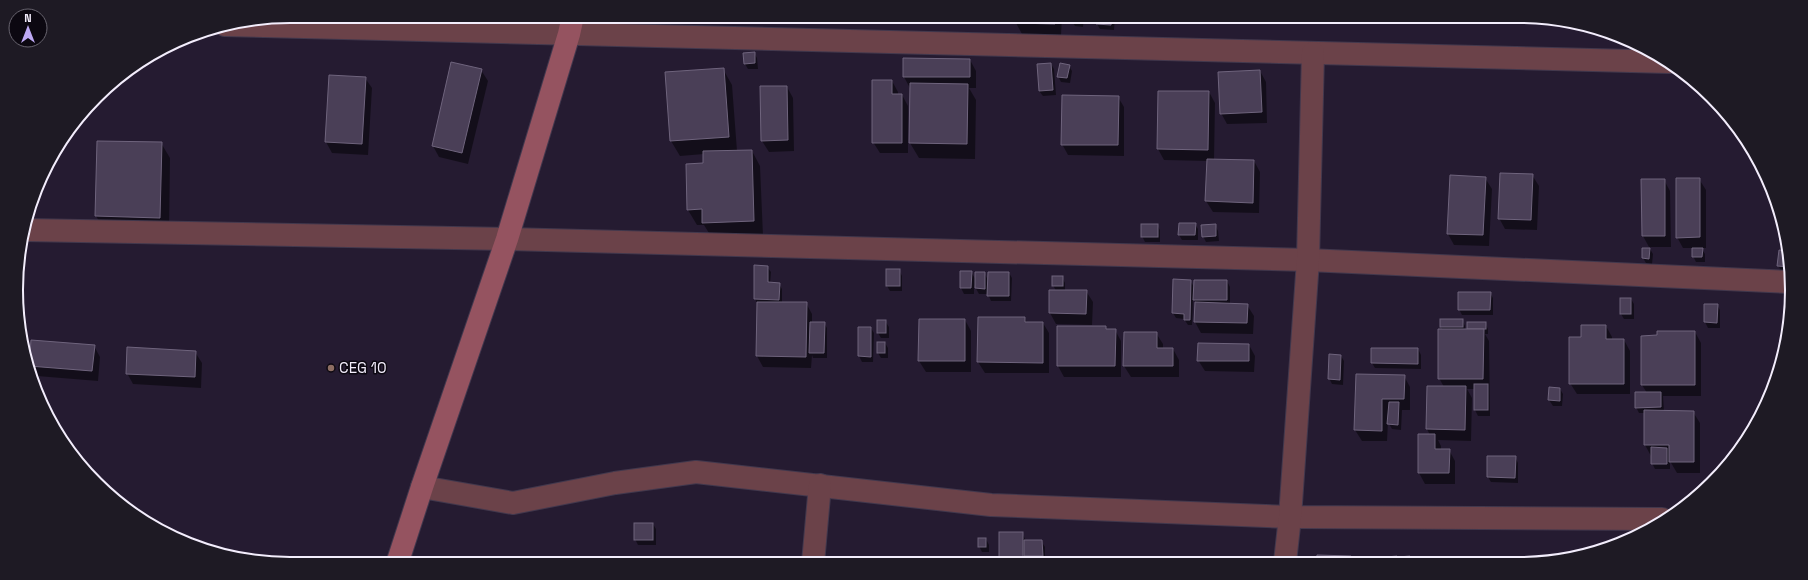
<svg xmlns="http://www.w3.org/2000/svg" width="1808" height="580" font-family="'Space Grotesk',sans-serif">
<style>
.shadow{fill:#0007}
.building{fill:#4a3f57;stroke:#6f647d}
.lines{fill:none;stroke-linecap:round;stroke-linejoin:round}
.street-casing{stroke:#42384d;stroke-width:24}
.secondary-casing{stroke:#42384d;stroke-width:24}
.street{stroke:#6b4249;stroke-width:22}
.secondary{stroke:#955360;stroke-width:22}
.education-dot{fill:#8d6e63;stroke:#0c0811;stroke-width:1.5}
.labels{text-anchor:middle;stroke-width:3;stroke-linejoin:round;paint-order:stroke}
.poi-label{font-size:15px;fill:#f3edfc;stroke:#0c0811;text-anchor:start}
.rim{fill:none;stroke:#f3edfc;stroke-width:2}
</style>
<rect width="100%" height="100%" fill="#251b31"/>
<g class="shadow">
<path d="M797 16H815V21L800 20Z"/>
<path d="M937 16H948V23H940Z"/>
<path d="M1016 16H1062L1061 35 1022 34 1016 23Z"/>
<path d="M1072 16H1084L1083 27 1075 26 1072 21Z"/>
<path d="M1097 16H1115L1114 30 1100 29 1097 24Z"/>
<path d="M754 53 757 58 758 69H748L745 64Z"/>
<path d="M970 60 976 71V88H969L976 100 975 159 919 158 910 143V88L904 77Z"/>
<path d="M1051 64 1054 69 1056 95 1043 96 1039 91Z"/>
<path d="M1069 66 1072 71 1070 83 1061 82 1058 76Z"/>
<path d="M723 69 732 85 737 151H752L760 166 763 236 712 238 704 225H697L688 210 704 164V154L680 156 671 141Z"/>
<path d="M481 70 488 81 468 164 439 157 433 146Z"/>
<path d="M1260 71 1266 82 1267 123 1227 124 1221 113Z"/>
<path d="M330 76 365 78 372 88 368 155 332 153 326 142Z"/>
<path d="M892 81 898 92V95H902L908 106V153H880L873 142Z"/>
<path d="M787 87 793 98 794 151 769 152 762 141Z"/>
<path d="M1209 92 1215 103 1214 160 1254 161 1260 172 1259 213 1213 212 1206 201 1208 161 1164 160 1158 149Z"/>
<path d="M1118 97 1124 107V156L1068 155 1062 144Z"/>
<path d="M161 143 170 158 169 233 105 231 96 216Z"/>
<path d="M1532 175 1539 186 1537 230 1505 229 1499 218Z"/>
<path d="M1485 178 1492 189 1489 246 1454 245 1448 234Z"/>
<path d="M1699 179 1706 190V248H1701L1705 254V262H1696L1693 256V248H1683L1677 237Z"/>
<path d="M1664 180 1670 191 1671 247H1649L1643 236Z"/>
<path d="M1195 224 1198 229V240H1182L1179 235Z"/>
<path d="M1157 225 1160 230V242H1145L1142 236Z"/>
<path d="M1215 225 1218 231 1219 241 1206 242 1203 236Z"/>
<path d="M1650 249 1653 254 1652 264 1646 263 1643 258Z"/>
<path d="M1779 251 1788 252 1790 272 1781 271 1778 265Z"/>
<path d="M767 267 771 272 770 284H779L782 289V303H806L812 314V323H824L827 328V358H813L812 355 811 368 763 367 757 356 758 304 755 299Z"/>
<path d="M899 270 902 276V291H890L887 286Z"/>
<path d="M961 272H971L976 280 984 273 988 280 1009 273 1012 278 1011 301H991L988 294H979L974 285V294H964L961 288Z"/>
<path d="M1062 277 1065 283V291H1086L1093 302 1092 325 1056 324 1050 313V291H1056L1053 285Z"/>
<path d="M1174 280 1190 281 1195 288 1227 281 1230 287V304L1247 305 1254 316 1253 334 1201 333 1195 322 1197 304 1193 298 1192 325H1188L1184 319 1176 318 1173 313Z"/>
<path d="M1490 293 1493 298V315H1462L1459 309Z"/>
<path d="M1631 299 1634 304V319H1624L1621 314Z"/>
<path d="M1705 305H1717L1720 310V328H1708L1705 322Z"/>
<path d="M1025 318 1027 323H1043L1049 333V373H985L978 362Z"/>
<path d="M965 320 971 331V372H926L919 361Z"/>
<path d="M1462 320 1465 326V330L1485 323 1488 329V334H1485L1489 341 1490 416H1478L1475 410V389H1467L1472 398 1471 441 1438 440 1441 446V450H1449L1455 461V484H1425L1419 473 1430 435 1427 429 1428 387H1444L1439 378 1443 330 1441 327Z"/>
<path d="M885 321 889 327V338H881L878 333Z"/>
<path d="M1606 326 1612 337V340H1624L1630 351V394H1577L1570 383 1582 338Z"/>
<path d="M1105 327 1107 330H1115L1121 341V377H1064L1058 366Z"/>
<path d="M859 328H871L874 333 873 362H862L859 356Z"/>
<path d="M1695 332 1701 343V396H1663L1664 412H1693L1700 423V473H1677L1670 461V469H1655L1652 463 1651 456 1645 445V413H1639L1636 407 1647 393 1642 385V337Z"/>
<path d="M1156 333 1163 344V349H1173L1179 360V377H1131L1124 366Z"/>
<path d="M885 343 888 348V358H881L878 353Z"/>
<path d="M1249 345 1255 356 1254 372 1205 371 1198 360Z"/>
<path d="M94 346 100 357 98 381 37 376 30 365Z"/>
<path d="M1418 349 1421 355V369L1375 368 1372 363Z"/>
<path d="M195 352 202 363 201 388 133 384 127 373Z"/>
<path d="M1341 356 1344 361 1343 385 1332 384 1329 378Z"/>
<path d="M1357 375 1404 376 1410 387V410H1402L1401 430 1392 429 1388 422 1387 441H1362L1355 430Z"/>
<path d="M1550 388 1560 389 1563 394 1562 406H1553L1549 400Z"/>
<path d="M1515 457 1518 463V483L1491 482 1488 477Z"/>
<path d="M653 524 656 529V545H638L635 539Z"/>
<path d="M1000 533H1022L1026 541H1041L1045 547V561H1028L1026 556V563H1002L1000 558Z"/>
<path d="M986 539 989 545V552H982L979 546Z"/>
</g>
<g class="building">
<rect x="936" y="16" width="10" height="2"/>
<path d="M1015 16H1056L1055 24 1015 23Z"/>
<path d="M1071 16H1081V22L1071 21Z"/>
<path d="M1096 16H1112L1111 25 1096 24Z"/>
<path d="M755 52V63L744 64 743 53Z"/>
<path d="M903 58 970 59V77H903Z"/>
<path d="M451 62 482 69 462 153 432 146Z"/>
<path d="M1051 63 1053 90 1039 91 1037 64Z"/>
<path d="M1060 63 1070 65 1067 78 1057 77Z"/>
<path d="M724 68 729 137 670 141 665 72Z"/>
<path d="M1260 70 1262 112 1220 114 1218 72Z"/>
<path d="M329 75 366 77 362 144 325 142Z"/>
<path d="M872 80H892V94H902V143H872Z"/>
<path d="M910 83 968 84 967 144 909 143Z"/>
<path d="M760 86H787L788 140 761 141Z"/>
<path d="M1158 91H1209L1208 150 1157 149Z"/>
<path d="M1062 95 1119 96 1118 145H1061Z"/>
<path d="M97 141 162 142 160 218 95 216Z"/>
<path d="M752 150 754 221 702 223V209L687 210 686 164 703 163V151Z"/>
<path d="M1207 159 1254 160 1253 203 1205 201Z"/>
<path d="M1500 173 1533 174 1531 220 1498 219Z"/>
<path d="M1450 175 1486 177 1483 235 1447 234Z"/>
<path d="M1676 178H1700V237L1676 238Z"/>
<path d="M1641 179H1665V236H1642Z"/>
<path d="M1179 223H1196L1195 235H1178Z"/>
<rect x="1141" y="224" width="17" height="13"/>
<path d="M1216 224V236L1202 237 1201 225Z"/>
<path d="M1642 248H1650L1649 259 1642 258Z"/>
<path d="M1692 248H1703L1702 257H1692Z"/>
<path d="M1779 250 1788 251 1790 267 1777 266Z"/>
<path d="M754 265 768 266V282L780 283 779 300 754 299Z"/>
<rect x="886" y="269" width="14" height="17"/>
<path d="M960 271H972L971 288H960Z"/>
<path d="M975 272H985V289L975 288Z"/>
<path d="M988 272H1009V296H987Z"/>
<rect x="1052" y="276" width="11" height="10"/>
<path d="M1173 279 1191 280 1190 320H1184V314L1172 313Z"/>
<path d="M1194 280H1227V300H1193Z"/>
<path d="M1049 290H1087L1086 314 1049 313Z"/>
<path d="M1458 292H1491L1490 310H1458Z"/>
<rect x="1620" y="298" width="11" height="16"/>
<path d="M757 302H807L806 357 756 356Z"/>
<path d="M1195 302 1248 304 1247 323 1194 322Z"/>
<path d="M1704 304H1718L1717 323 1704 322Z"/>
<path d="M978 317H1025V322H1043V363L977 362Z"/>
<path d="M919 319H965V361H918Z"/>
<rect x="1440" y="319" width="23" height="8"/>
<rect x="877" y="320" width="9" height="13"/>
<path d="M810 322H825L824 353H809Z"/>
<rect x="1467" y="322" width="19" height="7"/>
<path d="M1581 325H1606V339H1624V384H1569V337H1581Z"/>
<path d="M1057 326H1106V329H1116L1115 366H1057Z"/>
<path d="M858 327H871V357L858 356Z"/>
<path d="M1438 329H1484L1483 379H1438Z"/>
<path d="M1657 331H1695V385H1641V336L1657 335Z"/>
<path d="M1124 332H1157V348H1173V366H1123Z"/>
<path d="M31 340 95 345 92 371 29 366Z"/>
<rect x="877" y="342" width="8" height="11"/>
<path d="M1198 343 1249 344V361H1197Z"/>
<path d="M127 347 196 351 195 377 126 374Z"/>
<path d="M1371 348H1418V364L1371 363Z"/>
<path d="M1329 354 1341 355 1340 380 1328 379Z"/>
<path d="M1356 374 1405 375 1404 399H1382V431L1354 430Z"/>
<rect x="1474" y="384" width="14" height="26"/>
<path d="M1427 386H1466L1465 430 1426 429Z"/>
<path d="M1549 387 1560 388V401L1548 400Z"/>
<path d="M1635 392H1661V407L1635 408Z"/>
<path d="M1389 402H1399L1398 425 1387 424Z"/>
<path d="M1644 410 1694 411V462H1669V445H1644Z"/>
<path d="M1418 434H1435V449H1450L1449 473H1418Z"/>
<path d="M1651 447 1667 448V464H1651Z"/>
<path d="M1487 456H1516L1515 478 1487 477Z"/>
<rect x="634" y="523" width="19" height="17"/>
<rect x="999" y="532" width="24" height="26"/>
<rect x="978" y="538" width="8" height="9"/>
<path d="M1024 540H1042L1043 556H1024Z"/>
<path d="M1317 555 1351 556V562H1316Z"/>
<path d="M1397 556V562H1386V557Z"/>
<path d="M1410 556V562H1398V557Z"/>
</g>
<g class="lines">
<defs>
<g id="street">
<path d="M225 25 1670 62"/>
<path d="M26 230 507 239 1308 260 1791 282"/>
<path d="M422 487 513 503 615 483 696 472 991 505 1290 517 1662 519"/>
<path d="M1285 562 1290 517 1308 260 1313 53"/>
<path d="M813 563 820 485"/>
</g>
<path id="secondary" d="M397 564 422 487 507 239 569 34 573 16"/>
</defs>
<use href="#street" class="street-casing"/>
<use href="#secondary" class="secondary-casing"/>
<use href="#street" class="street"/>
<use href="#secondary" class="secondary"/>
</g>
<circle class="education-dot" cx="331" cy="368" r="4"/>
<g class="labels">
<g class="poi-label">
<text x="339" y="373">CEG 10</text>
</g>
</g>
<path d="M0 0H1808V580H0ZM290 23H1518A267 267 0 0 1 1785 290V290A267 267 0 0 1 1518 557H290A267 267 0 0 1 23 290V290A267 267 0 0 1 290 23Z" fill="#1e1a24" fill-rule="evenodd"/>
<path class="rim" d="M290 23H1518A267 267 0 0 1 1785 290V290A267 267 0 0 1 1518 557H290A267 267 0 0 1 23 290V290A267 267 0 0 1 290 23Z"/>
<g transform="translate(28 28)"><circle r="19" fill="#0c0811" stroke="#68646f"/>
<path d="M0-3L7 15L0 10L-7 15Z" fill="#bea9f4"/>
<text y="-6" font-size="11" font-weight="bold" text-anchor="middle" fill="#f3edfc">N</text>
</g>
</svg>
